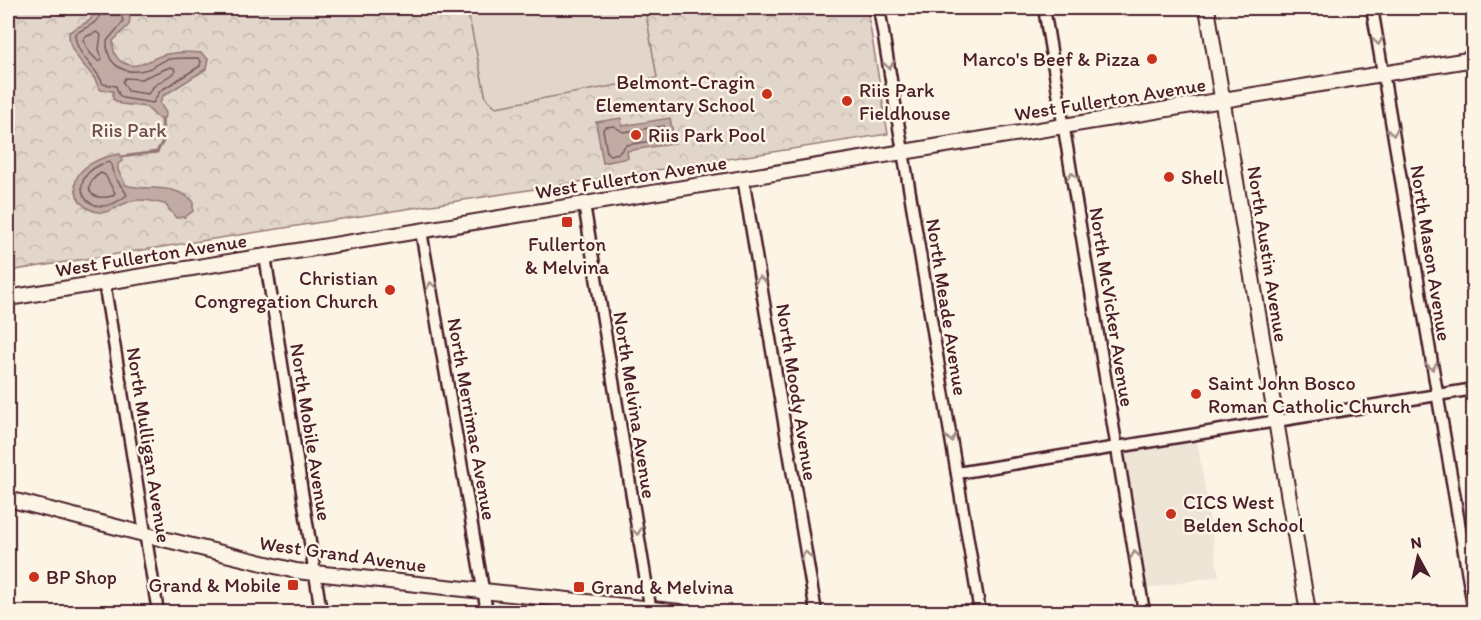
<svg xmlns="http://www.w3.org/2000/svg" width="1481" height="620" font-family="Itim,sans-serif">
<style>
.built{fill:#eee5d7}
.park{fill:url(#park-crowns);stroke:#967a7a;stroke-width:1.5}
.garden{fill:#e2d5ca;stroke:#967a7a;stroke-width:1.5}
.water{fill:#c0aca5;stroke:#917474;stroke-width:1.5}
.lines{fill:none;stroke-linecap:round;stroke-linejoin:round}
.shore{stroke:#79575c;stroke-width:1.5}
.stream{stroke:#917474;stroke-width:3}
.street-casing{stroke:#4a1f2b;stroke-width:15}
.secondary-casing{stroke:#4a1f2b;stroke-width:18}
.street{stroke:#fcf5e5;stroke-width:10}
.secondary{stroke:#fcf5e5;stroke-width:14}
.oneway{stroke:#a38a88}
.poi-dot{fill:#c8321e;stroke:#fcf5e5;stroke-width:2}
.labels{text-anchor:middle;stroke-width:5;stroke-linejoin:round;paint-order:stroke}
.poi-label{font-size:20px;fill:#4a1f2b;stroke:#fcf5e5;text-anchor:start}
.street-label{font-size:20px;fill:#4a1f2b;stroke:#fcf5e5}
.park-label{font-size:20px;fill:#704c53;stroke:#fcf5e5}
</style>
<defs>
<pattern id="park-crowns" width="20" height="18" patternUnits="userSpaceOnUse" patternTransform="scale(1.5)"><rect width="20" height="18" fill="#e2d5ca"/><path d="M2 6a3 3 0 1 1 6 0M12 15a3 3 0 1 1 6 0" fill="none" stroke="#c3b6ae"/></pattern>
</defs>
<rect width="100%" height="100%" fill="#fcf5e5"/>
<filter id="ink" filterUnits="userSpaceOnUse"><feTurbulence type="fractalNoise" baseFrequency=".0167" numOctaves="2"/><feDisplacementMap in="SourceGraphic" scale="12" xChannelSelector="R" yChannelSelector="G"/><feConvolveMatrix kernelMatrix="1 2 1 2 8 2 1 2 1" color-interpolation-filters="sRGB"/></filter>
<g filter="url(#ink)">
<path class="built" d="M1197 439 1219 576 1145 589 1123 451Z"/>
<path class="park" d="M8 8H867L888 134 8 271Z"/>
<path class="garden" d="M467 8H645L657 78 496 107 486 98Z"/>
<g class="water">
<path d="M99 8H125L130 18 129 25 113 41C113 49 114 57 122 62 140 72 150 57 167 54 178 52 190 52 201 53L208 59 206 69 163 96 160 103 166 113 164 118 159 119 146 107 121 104 113 99V91L101 90C97 86 97 82 94 78 83 62 68 53 69 32L89 21Z"/>
<path d="M621 118 622 126 670 118 675 143 627 151 628 158 603 163 596 122Z"/>
<path d="M120 154 122 161 118 164V170L126 185C146 192 173 182 193 201V211L185 217 176 218 165 204C154 202 143 198 132 201 117 204 108 219 89 209 82 205 77 199 76 191 70 168 103 156 120 154Z"/>
</g>
<g class="lines">
<g class="shore">
<path d="M102 8C100 24 87 26 75 34 76 56 96 66 103 84L116 86 119 95 123 98 153 103 160 91 200 66 201 61 198 58C189 58 178 58 169 59 161 61 156 66 148 69 125 76 106 66 107 41L123 22 120 8"/>
<path d="M97 32 101 35 99 49 102 59 99 62 90 53 83 40 85 37Z"/>
<path d="M170 67 174 68 175 72 154 86 148 94 128 91 123 82 125 78 141 79Z"/>
<path d="M614 126 623 132 664 126 667 137 665 139 626 145 619 153 610 155 607 153 603 129 605 127Z"/>
<path d="M109 162 111 164C112 178 122 185 127 195 86 229 59 174 109 162Z"/>
<path d="M101 173 105 175 115 193 112 196C90 202 80 186 101 173Z"/>
</g>
<path class="stream" d="M121 157 157 152 163 141 162 119"/>
<defs>
<g id="street">
<path d="M879 8 980 612"/>
<path d="M1044 8 1144 612"/>
<path d="M1372 8 1474 611"/>
<path d="M743 178 816 612"/>
<path d="M584 204 651 612"/>
<path d="M421 231 487 612"/>
<path d="M265 256 321 612"/>
<path d="M104 282 158 612"/>
<path d="M957 473 1474 389"/>
</g>
<g id="secondary">
<path d="M1207 8 1308 612"/>
<path d="M8 298 1474 59"/>
<path d="M8 499 159 538 296 571 680 612"/>
</g>
</defs>
<use href="#street" class="street-casing"/>
<use href="#secondary" class="secondary-casing"/>
<use href="#street" class="street"/>
<use href="#secondary" class="secondary"/>
</g>
<defs><path id="oneway-chevron" d="M-2-3.5L2.5 0L-2 3.5" fill="none" stroke-width="1.6" stroke-linecap="round" stroke-linejoin="round" transform="scale(1.5)"/></defs>
<g class="oneway">
<use href="#oneway-chevron" transform="translate(1378 41) rotate(81)"/>
<use href="#oneway-chevron" transform="translate(889 65) rotate(81)"/>
<use href="#oneway-chevron" transform="translate(1393 132) rotate(80)"/>
<use href="#oneway-chevron" transform="translate(1072 176) rotate(-99)"/>
<use href="#oneway-chevron" transform="translate(760 280) rotate(-99)"/>
<use href="#oneway-chevron" transform="translate(431 286) rotate(-100)"/>
<use href="#oneway-chevron" transform="translate(1432 366) rotate(81)"/>
<use href="#oneway-chevron" transform="translate(951 438) rotate(81)"/>
<use href="#oneway-chevron" transform="translate(637 531) rotate(81)"/>
<use href="#oneway-chevron" transform="translate(806 555) rotate(-100)"/>
<use href="#oneway-chevron" transform="translate(1135 555) rotate(-99)"/>
</g>
</g>
<g class="poi-dot">
<circle cx="1152" cy="59" r="6"/>
<circle cx="767" cy="94" r="6"/>
<circle cx="847" cy="101" r="6"/>
<circle cx="636" cy="135" r="6"/>
<circle cx="1169" cy="177" r="6"/>
<rect x="561" y="216" width="12" height="12" rx="3"/>
<circle cx="390" cy="290" r="6"/>
<circle cx="1196" cy="394" r="6"/>
<circle cx="1171" cy="514" r="6"/>
<circle cx="34" cy="577" r="6"/>
<rect x="287" y="579" width="12" height="12" rx="3"/>
<rect x="573" y="581" width="12" height="12" rx="3"/>
</g>
<g class="labels">
<g class="poi-label">
<text x="1140" y="66" text-anchor="end">Marco's Beef &amp; Pizza</text>
<text x="755" y="89" text-anchor="end">Belmont-Cragin<tspan x="755" dy="23">Elementary School</tspan></text>
<text x="859" y="97">Riis Park<tspan x="859" dy="23">Fieldhouse</tspan></text>
<text x="648" y="142">Riis Park Pool</text>
<text x="1181" y="184">Shell</text>
<text x="567" y="251" text-anchor="middle">Fullerton<tspan x="567" dy="23">&amp; Melvina</tspan></text>
<text x="378" y="285" text-anchor="end">Christian<tspan x="378" dy="23">Congregation Church</tspan></text>
<text x="1208" y="390">Saint John Bosco<tspan x="1208" dy="23">Roman Catholic Church</tspan></text>
<text x="1183" y="509">CICS West<tspan x="1183" dy="23">Belden School</tspan></text>
<text x="46" y="584">BP Shop</text>
<text x="281" y="592" text-anchor="end">Grand &amp; Mobile</text>
<text x="591" y="594">Grand &amp; Melvina</text>
</g>
<g class="street-label">
<text transform="translate(1110 99) rotate(-9)" y="7">West Fullerton Avenue</text>
<text transform="translate(631 177) rotate(-9)" y="7">West Fullerton Avenue</text>
<text transform="translate(1431 253) rotate(81)" y="7">North Mason Avenue</text>
<text transform="translate(1268 254) rotate(81)" y="7">North Austin Avenue</text>
<text transform="translate(151 255) rotate(-9)" y="7">West Fullerton Avenue</text>
<text transform="translate(947 307) rotate(81)" y="7">North Meade Avenue</text>
<text transform="translate(1112 307) rotate(81)" y="7">North McVicker Avenue</text>
<text transform="translate(797 392) rotate(81)" y="7">North Moody Avenue</text>
<text transform="translate(635 405) rotate(81)" y="7">North Melvina Avenue</text>
<text transform="translate(472 419) rotate(80)" y="7">North Merrimac Avenue</text>
<text transform="translate(311 432) rotate(81)" y="7">North Mobile Avenue</text>
<text transform="translate(149 445) rotate(81)" y="7">North Mulligan Avenue</text>
<text transform="translate(343 554) rotate(8)" y="7">West Grand Avenue</text>
</g>
<g class="park-label">
<text x="129" y="137">Riis Park</text>
</g>
</g>
<rect width="1481" height="620" fill="none" stroke="#fcf5e5" stroke-width="30"/>
<rect x="15" y="15" width="1451" height="590" fill="none" stroke="#4a1f2b" stroke-width="2" filter="url(#ink)"/>
<g transform="translate(1418 557) rotate(352)" stroke="#fcf5e5" stroke-width="4.5" paint-order="stroke">
<path d="M0-4.5L10 22L0 15L-10 22Z" fill="#4a1f2b"/>
<text y="-9" font-size="16" font-weight="bold" text-anchor="middle" fill="#4a1f2b">N</text>
</g>
</svg>
